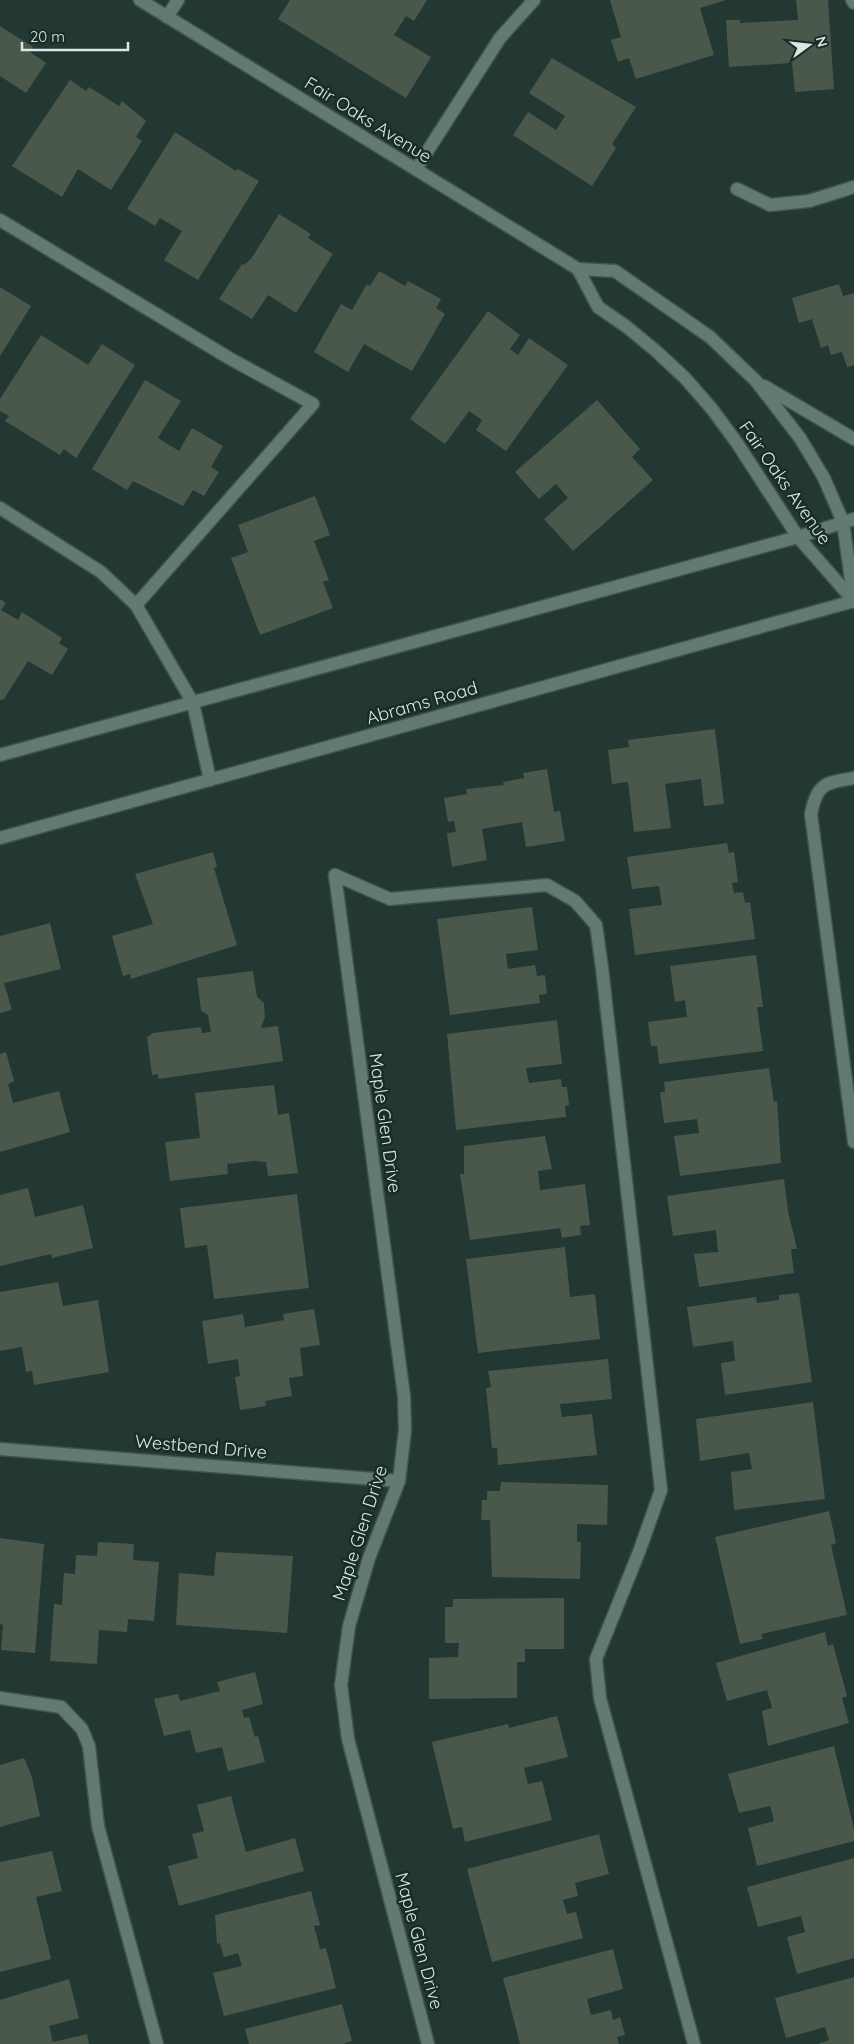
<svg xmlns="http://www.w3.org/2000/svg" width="854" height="2044" font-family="Quicksand,sans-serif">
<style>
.building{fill:#4a584b}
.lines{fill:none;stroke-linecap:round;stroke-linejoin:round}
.lane-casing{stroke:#40534e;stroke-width:15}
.street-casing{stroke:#40534e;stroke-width:15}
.secondary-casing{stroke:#40534e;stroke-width:15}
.lane{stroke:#637a73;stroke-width:12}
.street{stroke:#637a73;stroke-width:12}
.secondary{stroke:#637a73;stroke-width:12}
.labels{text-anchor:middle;stroke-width:5;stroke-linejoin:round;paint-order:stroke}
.street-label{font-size:18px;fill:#dbe7e3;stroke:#192d28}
</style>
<rect width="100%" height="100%" fill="#233832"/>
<g class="building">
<path d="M290 0H427L414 21 406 16 394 35 431 57 406 98 278 19Z"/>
<path d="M610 0H726L700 8 714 55 636 79 629 58 618 62 611 40 621 37Z"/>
<path d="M796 0H828L834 89 795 92 792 63 729 67 726 20H740V23L798 20Z"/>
<path d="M0 26 33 47 30 52 46 63 26 93 0 76Z"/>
<path d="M552 58 636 107 612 144 616 148 592 186 513 135 528 112 556 130 565 116 529 93Z"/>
<path d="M70 80 86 91 89 87 119 106 122 101 146 121 136 137 142 141 111 190 78 169 62 197 12 166Z"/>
<path d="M175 132 236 171 238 169 259 181 198 280 164 260 182 231 160 218 155 226 127 209Z"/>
<path d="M279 214 311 234 308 238 333 254 296 313 268 295 252 319 219 299 242 264 244 265 251 259Z"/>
<path d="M379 271 405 286 408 281 441 299 436 308 445 314 412 371 364 344 348 372 314 352 341 304 352 310 367 284 370 286Z"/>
<path d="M839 284 843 296 854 293V365L847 367 842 352 831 355 828 345 821 348 812 319 799 323 792 298Z"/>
<path d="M0 287 31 306 0 356Z"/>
<path d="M488 311 520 335 510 349 518 355 529 338 568 365 506 451 476 430 482 420 469 411 445 444 410 419Z"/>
<path d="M41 335 88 365 102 344 135 365 76 458 64 449 60 455 5 421 9 416 0 411V399Z"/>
<path d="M145 380 181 401 158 438 179 451 192 428 223 446 211 467 219 472 204 496 193 490 183 506 133 481 127 490 92 469Z"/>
<path d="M597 400 640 449 632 457 653 480 573 551 544 519 568 498 556 484 539 499 515 472Z"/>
<path d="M315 496 330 535 314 541 329 580 323 582 333 608 260 635 231 558 248 552 238 525Z"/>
<path d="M0 599 6 603 1 610 18 620 22 612 62 638 59 643 68 649 52 675 28 661 4 699 0 700Z"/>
<path d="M715 729 724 804 704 806 701 779 665 784 671 828 634 832 628 782 612 784 608 750 629 747 628 740Z"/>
<path d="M547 769 554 812 560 811 565 841 526 847 522 822 482 829 487 860 452 867 447 833 456 832 454 821 448 822 444 798 467 794 466 789 504 785 503 782 524 778 523 773Z"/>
<path d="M727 843 729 853 734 852 738 882 732 883 734 893 743 892 745 903 750 902 755 939 635 955 629 909 662 905 659 886 632 889 627 857Z"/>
<path d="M213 852 217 867 214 868 237 945 131 979 130 974 123 976 112 936 153 924 135 874Z"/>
<path d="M532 907 538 950 506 954 508 969 535 965 537 976 545 975 547 994 539 995 540 1003 450 1015 437 919Z"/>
<path d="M50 923 61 969 4 983 12 1010 0 1013V936Z"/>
<path d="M756 955 763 1007H757L763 1051 659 1064 657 1046H651L648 1022 687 1017 685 1000 675 1002 670 966Z"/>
<path d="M253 971 257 997 264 1003 265 1017 261 1028 278 1026 283 1061 158 1079V1074L152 1075 147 1037 153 1033 201 1027 202 1033 211 1032 208 1015 201 1011 197 978Z"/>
<path d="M557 1020 562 1064 526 1068 529 1083 561 1079 562 1087H567L569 1105 565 1106 566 1117 456 1130 447 1034Z"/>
<path d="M6 1052 14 1081 8 1084 13 1103 59 1091 70 1132 0 1152V1054Z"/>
<path d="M769 1068 774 1102 777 1101 781 1163 680 1176 674 1136 699 1133 697 1119 664 1123 660 1092H665L664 1082Z"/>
<path d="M274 1085 278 1115 289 1113 298 1173 268 1176 266 1162 254 1161 227 1164 228 1174 170 1181 165 1142 200 1138 195 1093Z"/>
<path d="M545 1136 552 1169 538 1171 540 1190 585 1184 590 1225 580 1226 581 1235 562 1238 560 1228 470 1240 460 1174H464V1146Z"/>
<path d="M784 1179 788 1211 797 1249H791L794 1273 699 1287 694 1254 718 1252 716 1230 673 1236 667 1196Z"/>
<path d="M28 1188 35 1217 83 1205 93 1248 52 1258 51 1254 0 1266V1195Z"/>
<path d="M297 1194 309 1288 214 1299 207 1245 185 1248 180 1208Z"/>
<path d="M565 1247 570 1297 595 1294 600 1339 478 1353 466 1259Z"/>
<path d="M58 1282 63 1306 98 1300 109 1372 34 1385 32 1371 26 1372 22 1347 0 1351V1292Z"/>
<path d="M799 1293 812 1382 725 1395 721 1363 735 1361 733 1341 693 1347 687 1307 756 1297 757 1303 779 1300V1295Z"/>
<path d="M314 1309 320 1345 300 1348 303 1376 289 1378 292 1396 265 1401 266 1406 240 1410 235 1377 240 1376 238 1359 208 1364 202 1321 243 1314 245 1327 284 1320 283 1314Z"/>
<path d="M608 1359 612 1399 560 1404 562 1417 592 1414 597 1455 498 1465 497 1448H492L486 1388 491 1387 488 1371Z"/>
<path d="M813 1402 825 1499 734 1510 731 1472 752 1469 749 1453 700 1461 696 1419Z"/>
<path d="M501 1482 608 1485 607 1525 577 1524V1542H581L580 1579 492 1577 490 1520H481L482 1500H487V1491H500Z"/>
<path d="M829 1511 836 1543 831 1545 847 1615 761 1634 763 1639 740 1644 715 1537Z"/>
<path d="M0 1538 44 1544 35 1653 1 1650 3 1625 0 1624Z"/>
<path d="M98 1542 134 1544 133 1560 159 1562 154 1621 128 1619 127 1632 99 1630 97 1664 50 1661 54 1604 62 1605 64 1573 75 1574 76 1555 97 1556Z"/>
<path d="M216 1552 293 1556 287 1633 176 1625 179 1573 214 1576Z"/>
<path d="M564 1598V1649H525V1662H517V1698L429 1699V1658L458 1657 459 1643H445V1607H453V1599Z"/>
<path d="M825 1632 828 1646 833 1644 847 1696 842 1698 849 1723 768 1746 762 1711 772 1708 767 1690 727 1701 716 1663Z"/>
<path d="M255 1672 263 1704 242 1710 244 1718 249 1717 255 1737 258 1736 265 1762 228 1771 222 1747 196 1753 190 1730 164 1736 154 1699 178 1694 180 1701 220 1691 217 1682Z"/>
<path d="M557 1716 568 1757 524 1768 528 1784 542 1781 552 1820 465 1842 462 1827 453 1829 432 1742 508 1724 509 1728Z"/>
<path d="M834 1746 854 1829V1841L757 1866 748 1828 774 1821 770 1806 739 1813 728 1774Z"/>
<path d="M24 1758 32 1777 40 1816 0 1827V1765Z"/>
<path d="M231 1796 246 1852 295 1838 304 1871 179 1906 168 1866 198 1858 192 1834 204 1831 197 1805Z"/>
<path d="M599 1834 609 1874 575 1883 578 1896 563 1900 567 1914 576 1912 583 1938 492 1962 467 1869Z"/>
<path d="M52 1851 62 1891 36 1897 51 1959 0 1972V1862Z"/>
<path d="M854 1858V1958L797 1974 787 1937 805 1932 801 1916 758 1927 747 1887Z"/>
<path d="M311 1891 320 1925 314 1926 320 1949 326 1948 336 1988 224 2016 213 1973 242 1966 238 1953 224 1957 220 1943 217 1944 215 1915Z"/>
<path d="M613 1949 623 1989 587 1999 591 2015 611 2010 613 2020 620 2017 625 2035 617 2037 619 2044H520L503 1978Z"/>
<path d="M854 1977V2044H818L829 2040 825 2027 786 2038 775 1998Z"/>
<path d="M69 1979 79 2018 49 2026 53 2042 87 2034 89 2044H0V2000Z"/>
<path d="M342 2004 352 2041 343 2044H249L245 2029Z"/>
</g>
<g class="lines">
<defs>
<g id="lane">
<path d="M852 0 854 3"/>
<path d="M416 169 500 38 534 0"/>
<path d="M0 220 229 358 313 404 136 605"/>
<path d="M854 778C825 783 817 783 811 814L854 1142"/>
<path d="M335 875 390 899 547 885 575 901 596 925 602 968 661 1490 639 1552 596 1659 600 1698 694 2044"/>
<path d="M0 1698 61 1707 82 1729 89 1746 98 1826 157 2044"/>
</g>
<g id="street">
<path d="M167 17 178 0"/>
<path d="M737 189 770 205 809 201 854 187"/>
<path d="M0 508 101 572 136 605 193 703 210 780"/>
<path d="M335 875 404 1396 405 1430 399 1481 369 1558 349 1626 341 1685 348 1739 428 2044"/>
<path d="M0 1449 399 1481"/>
</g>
<g id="secondary">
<path d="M140 0 578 269 615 271 710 337 756 381 800 438 824 478 843 522 854 602"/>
<path d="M578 269 598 307 627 327 656 351 685 378 712 409 737 443 798 537 854 601"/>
<path d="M764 386 854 439"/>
<path d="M0 755 798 537 854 519"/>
<path d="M0 838 854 601"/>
</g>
</defs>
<use href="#lane" class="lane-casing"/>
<use href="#street" class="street-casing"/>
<use href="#secondary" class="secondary-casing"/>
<use href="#lane" class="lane"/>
<use href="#street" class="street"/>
<use href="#secondary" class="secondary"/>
</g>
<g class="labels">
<g class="street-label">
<text transform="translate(368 120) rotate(32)" y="6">Fair Oaks Avenue</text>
<text transform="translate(785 483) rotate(55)" y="6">Fair Oaks Avenue</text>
<text transform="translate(422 703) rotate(-16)" y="6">Abrams Road</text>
<text transform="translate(385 1123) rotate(82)" y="6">Maple Glen Drive</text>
<text transform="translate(201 1447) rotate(5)" y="6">Westbend Drive</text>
<text transform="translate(360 1533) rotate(-72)" y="6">Maple Glen Drive</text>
<text transform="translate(419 1941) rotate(75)" y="6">Maple Glen Drive</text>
</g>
</g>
<g transform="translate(809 45) rotate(75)" stroke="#192d28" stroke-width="4" paint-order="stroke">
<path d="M0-4L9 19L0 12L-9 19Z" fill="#dbe7e3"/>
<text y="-8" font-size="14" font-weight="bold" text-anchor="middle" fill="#dbe7e3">N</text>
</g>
<path d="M22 42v8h106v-8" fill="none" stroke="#dbe7e3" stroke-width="2.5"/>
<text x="30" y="42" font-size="15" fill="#dbe7e3" stroke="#192d28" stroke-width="4" paint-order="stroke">20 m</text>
</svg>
